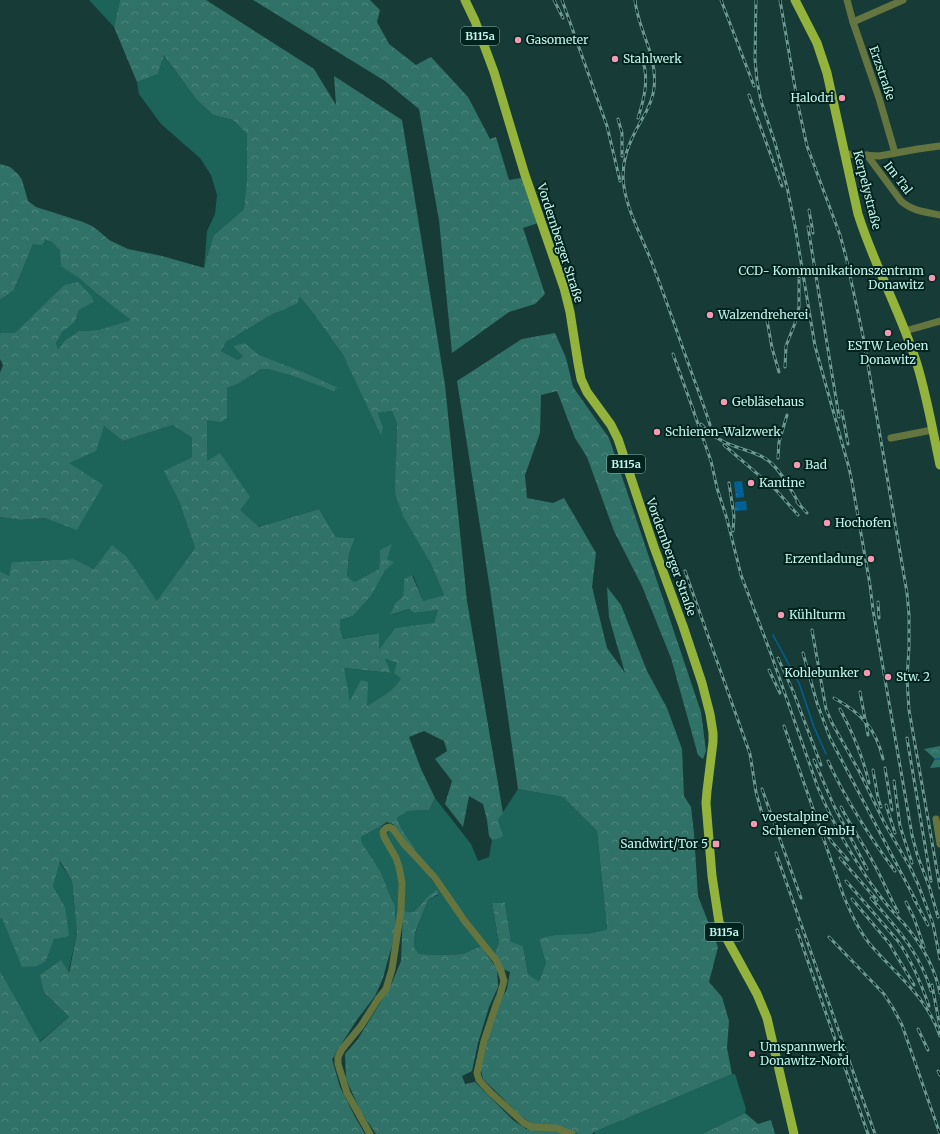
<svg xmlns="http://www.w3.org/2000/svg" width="940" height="1134" font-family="Merriweather,serif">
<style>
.grass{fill:#1c635a}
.forest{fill:url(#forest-crowns);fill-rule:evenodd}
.water{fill:url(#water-ripples)}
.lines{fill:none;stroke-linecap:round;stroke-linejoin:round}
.stream{stroke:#016196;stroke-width:1.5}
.minor{stroke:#657540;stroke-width:7}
.major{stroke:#94b33c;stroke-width:9}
.rail-casing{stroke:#6c9991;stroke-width:3}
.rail{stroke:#00231e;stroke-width:1.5;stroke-dasharray:4.5;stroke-linecap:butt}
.poi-dot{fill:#f19ab1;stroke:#00231e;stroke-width:1.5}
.labels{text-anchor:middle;stroke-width:4;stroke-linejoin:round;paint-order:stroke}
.shield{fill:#00231e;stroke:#87b6ae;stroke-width:1}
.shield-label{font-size:11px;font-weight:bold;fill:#c1f5eb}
.poi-label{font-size:12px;fill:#c1f5eb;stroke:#00231e;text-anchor:start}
.street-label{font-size:12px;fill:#c1f5eb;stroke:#00231e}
</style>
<defs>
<pattern id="forest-crowns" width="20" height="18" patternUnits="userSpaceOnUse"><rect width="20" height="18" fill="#317268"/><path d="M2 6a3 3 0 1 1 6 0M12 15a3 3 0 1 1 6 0" fill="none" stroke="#4d877e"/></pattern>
<pattern id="water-ripples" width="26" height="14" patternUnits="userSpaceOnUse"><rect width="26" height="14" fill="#016196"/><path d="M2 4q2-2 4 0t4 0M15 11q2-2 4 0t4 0" fill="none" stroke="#2478a5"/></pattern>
</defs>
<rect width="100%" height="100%" fill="#173c37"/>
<g class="grass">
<path d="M89 0H120L114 27Z"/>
<path d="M164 55 196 99 213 115 233 120 247 134V177L244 209 213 236 204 268 207 231 215 214 217 195 211 175 200 158 161 124 139 94 137 82 158 74Z"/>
<path d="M44 240 52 242 60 250 79 278 96 293 132 320 98 330 79 331 65 340 58 349 56 343 62 331 75 322 79 310 64 285 15 334 2 333 0 334V300L14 290 33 244Z"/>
<path d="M300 297 313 313 343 355 354 377 383 427 378 413 392 411 397 424 396 464 430 562 444 595 423 601 413 575 404 579 403 598 396 602 391 615 410 609 414 613 438 610 434 624 395 628 379 651 378 633 343 639 340 628V620L353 616 371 596 385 571 393 562 387 560 380 550 379 569 354 582 347 577 349 554 355 538 336 537 319 509 259 527 239 510 220 454 207 461V420L227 388 238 384 261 369H267L290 375 333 390 334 389 337 388 306 373 258 355 245 343 243 356 238 360 221 351 226 342 271 315 297 304Z"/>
<path d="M173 425 192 438V457L165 471 179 501 195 548 157 602 127 557 94 569 74 559 13 562 9 576 0 571V517L21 520 45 518 68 463 104 426 123 441Z"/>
<path d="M384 659 397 663 401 678C394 691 379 698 367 706L350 701 343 668 391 673Z"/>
<path d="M518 789 563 797 597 831 607 929 595 933 584 934 546 962 539 983 528 974 523 946 511 943 505 903H492L499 943 495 953 412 850 414 848 401 828 397 818 407 811 429 810 435 798 471 844 478 861 489 857 492 840 497 839 498 820Z"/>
<path d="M381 826 384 829 399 875 398 917H396L395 905 391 898 381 872 362 843 361 837Z"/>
<path d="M389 831H392L416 859 481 946 463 954 442 955 419 954 414 947 415 934 428 900 438 895 436 890 429 895 414 912H407L403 910 404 892 387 838V834Z"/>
<path d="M59 861 72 881 77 933 68 973 44 992 69 1017 39 1042 0 971V918H2L46 961 65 907 53 886Z"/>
<path d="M732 1074H735L746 1109 745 1113 702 1134H595L594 1132Z"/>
</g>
<g class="forest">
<path d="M120 0H206L314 69 336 105 334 76 402 120 445 385 467 601 503 813 498 820 503 836 497 839 492 840 489 836 487 820 483 804 469 796 463 827 445 804 452 781 435 759 447 751 444 741 424 731 409 737 421 769 435 798 429 810 407 811 397 818 401 828 415 849 412 850 393 824 387 822 381 826 361 837 362 843 381 872 391 898 395 905 396 928 392 946 388 959 383 978 375 996 356 1021 332 1059 340 1087 355 1117 365 1134H0V971L40 1042 69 1017 44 992 40 975 61 960 69 973 77 933 72 881 60 861 53 886 65 907 69 936 54 939 46 961 37 966 22 967 2 918H0V571L9 576 12 562 74 559 94 569 112 545 127 557 157 601 195 548 179 501 164 471 192 457V438L173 425 123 441 104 426 96 451 69 463 103 485 77 530 45 518 21 520 0 517V373L3 365 0 359V334L1 333H15L64 285 78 282 92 297 93 302 79 310 75 322 62 332 56 343 58 349 65 340 79 331 98 330 131 320 96 293 79 278 61 266 60 250 52 242 45 240 42 245 33 244 14 290 0 300V164L10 167 18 174 22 180 28 201 36 207 83 222 92 226 100 232 109 240 128 249 162 256 204 268 213 236 244 209 247 177V134L233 120 213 115 196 99 164 55 158 74 137 82 114 27ZM300 297 313 313 343 355 381 435 383 427 378 413 392 411 397 424 395 493 403 516 430 562 444 595 423 601 412 575 404 579 403 597 396 602 390 615 409 609 414 613 438 610 434 623 395 628 379 650V633L343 639 340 628V620L353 616 371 596 385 571 394 562 387 559 392 544 380 550 379 569 354 582 347 576 349 554 355 538 336 537 319 509 259 527 240 510 250 497 220 453 207 461V420L221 422 227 418V388L238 384 261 369H267L290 375 334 391 335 389 338 388 306 373 259 355 245 343 233 346 243 356 238 360 221 351 226 342 271 315 297 304ZM385 659 397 663 394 673 401 678C394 691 379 698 367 706L368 682 361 680 350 701 344 668 391 673Z"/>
<path d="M253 0H370L380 10 377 22 389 44 416 65 431 57 468 97 490 139 496 137 509 180 521 178 538 223 523 228 545 294 535 304 509 312 452 353 439 220 419 109 385 81Z"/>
<path d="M555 333 566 358 573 387 609 438 701 712 706 751 703 759 698 755 671 658 642 586 614 531 587 457 575 438 557 391 541 395 540 433 525 475 527 498 553 503 564 498 596 553 592 587 607 648 625 673 609 617 607 587 621 605 647 671 667 708 682 749 684 796 691 807 694 834 698 896 718 947 709 982 722 997 729 1021 727 1048 732 1074 594 1132 592 1134H578L564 1128 533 1124 521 1116 483 1079 481 1070 490 1029 497 1008 507 989 510 972 503 969 495 953 499 943 492 903H505L511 942 523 946 528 974 539 982 546 962 539 939C561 931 585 938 607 929L597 831 563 797 518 789 490 589 457 381 522 339Z"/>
<path d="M940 746V767L930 768 935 759 924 749Z"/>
<path d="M436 890 438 891V894L428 900 415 933 414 947 419 954 442 955 463 954 481 946 497 969 498 987 489 1007 478 1043 472 1071 462 1076 465 1084 475 1082 513 1120 526 1129 550 1130 566 1134H376L360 1110 346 1079 345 1054 358 1039 391 985 401 961 403 910 407 912H414L429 895Z"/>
<path d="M745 1113 758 1124 771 1120 775 1134H702Z"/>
</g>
<g class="water">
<path d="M742 481 744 497 736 498 734 482Z"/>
<path d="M746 501 747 510 735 511V502Z"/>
</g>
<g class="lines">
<g class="stream">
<path d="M773 635 799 683 814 727 826 754"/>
<path d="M935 759H940"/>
</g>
<g class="minor">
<path d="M847 0 853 22 879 98 895 153"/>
<path d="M853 22 903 0"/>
<path d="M845 154 879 156 918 149 940 146"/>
<path d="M867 155 901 201C912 211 926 212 940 215"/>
<path d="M905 331 940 321"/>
<path d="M891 438 932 430"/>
<path d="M936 819 940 844"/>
<path d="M370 1134 347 1093 338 1064V1057L342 1049 361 1026 378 999 386 989 392 969 401 910 402 883 399 867 396 858 384 837 383 832 386 828 389 827 393 829 404 844 419 860 435 878 464 920 496 960 501 971 504 981 500 995 496 1005 484 1041 477 1073 479 1080 491 1093 524 1123 532 1127 556 1128 572 1134"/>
</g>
<g class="major">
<path d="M465 0 475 21 494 72 525 175 564 288 570 312 578 363 581 379 587 392 611 425 618 439 654 547 683 626 702 683 710 714 713 733V742L707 791 706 803 712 876 719 922 728 941 757 994 767 1018 794 1134"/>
<path d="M795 0 817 43 827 73 858 214C874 265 901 313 917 364 927 397 933 432 940 465"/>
</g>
<defs>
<g id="rail">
<path d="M554 0 563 18"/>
<path d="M562 0 607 126 620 181"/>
<path d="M635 0C638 31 658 55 654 88 653 100 647 111 641 121 629 142 620 162 624 187 628 213 643 239 652 263 664 294 675 326 686 357 694 380 703 402 710 425"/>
<path d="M721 0 754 86"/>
<path d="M756 0 755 59 757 81 761 101 775 143 787 187 795 226 815 346 849 468 852 482 870 585 873 610 912 835 917 854 930 889 938 917"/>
<path d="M780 0 798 105 807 146 840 235 846 257 863 336 907 593 909 615V647L907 679 909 710 940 888"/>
<path d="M749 95 782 186"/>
<path d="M638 118C644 99 649 81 643 61"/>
<path d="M618 119 622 133V156"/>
<path d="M809 210 813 233"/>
<path d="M808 227 839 417"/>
<path d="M767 320 772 348 779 372"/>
<path d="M673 354 694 412"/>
<path d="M785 367 786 346 795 323 799 307V278"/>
<path d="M692 407 711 461 717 488 727 519 741 575 771 654 818 788C835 828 854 861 880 896 888 907 897 916 906 926 922 945 935 969 940 993"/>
<path d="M842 411 848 444"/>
<path d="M701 424C710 434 721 442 734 446 746 451 760 453 770 462 783 473 791 491 800 505"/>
<path d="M724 445 776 490 798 515"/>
<path d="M778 458 779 442 787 415"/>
<path d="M729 483 734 516 733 531"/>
<path d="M797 502 807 513"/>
<path d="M685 571 750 754 756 792 762 814"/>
<path d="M878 602 879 618"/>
<path d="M812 630 826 709 832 723 859 771 885 824 910 867 918 884 933 924 940 959"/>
<path d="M803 653 817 703 830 738 916 901"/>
<path d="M778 658 793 691 821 765"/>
<path d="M769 670 780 693"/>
<path d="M860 692 868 735"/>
<path d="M834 698C861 713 876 728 883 759"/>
<path d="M840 709C853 733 863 757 869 783"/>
<path d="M784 726 844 897C851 913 858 929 869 943 895 974 926 995 940 1036"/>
<path d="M907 738 931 881"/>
<path d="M814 760 834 806 867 869"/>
<path d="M828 761C846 800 869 836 895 871"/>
<path d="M885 768 892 810"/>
<path d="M873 770 878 798 881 807"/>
<path d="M894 781 900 826 912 863"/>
<path d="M762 789 801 898"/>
<path d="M886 805 895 833"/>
<path d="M841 807C851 827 864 845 874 864 883 880 889 896 898 912"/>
<path d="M825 832 832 842 848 860"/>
<path d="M776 853 875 1134"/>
<path d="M840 858 877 900"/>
<path d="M846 881 898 941C912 961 921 983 929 1006"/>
<path d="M913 897 928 925"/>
<path d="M871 898C896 928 920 952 931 991"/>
<path d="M852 899 889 943 914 985"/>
<path d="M906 902 914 918 924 947"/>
<path d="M797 930 868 1134"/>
<path d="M829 937 884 994 893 1008 902 1025 940 1134"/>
<path d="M932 985 940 1027"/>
<path d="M918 1029 928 1050"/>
<path d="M938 1071 940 1075"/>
</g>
</defs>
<use href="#rail" class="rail-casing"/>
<use href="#rail" class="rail"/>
</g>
<g class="poi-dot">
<circle cx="518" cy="40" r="4"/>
<circle cx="615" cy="59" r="4"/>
<circle cx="842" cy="98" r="4"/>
<circle cx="932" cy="278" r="4"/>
<circle cx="710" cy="315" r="4"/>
<circle cx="888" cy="333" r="4"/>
<circle cx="724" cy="402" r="4"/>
<circle cx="657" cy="432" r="4"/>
<circle cx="797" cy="465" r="4"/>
<circle cx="751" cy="483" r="4"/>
<circle cx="827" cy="523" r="4"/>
<circle cx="871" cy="559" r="4"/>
<circle cx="781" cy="615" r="4"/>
<circle cx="867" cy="673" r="4"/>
<circle cx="888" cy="677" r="4"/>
<circle cx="754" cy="824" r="4"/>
<rect x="712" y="840" width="8" height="8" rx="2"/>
<circle cx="752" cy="1054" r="4"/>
</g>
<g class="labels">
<g class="shield">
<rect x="461" y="27" width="38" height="18" rx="3"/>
<rect x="607" y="455" width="38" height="18" rx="3"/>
<rect x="705" y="923" width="38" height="18" rx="3"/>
</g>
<g class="shield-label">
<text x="480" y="40">B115a</text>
<text x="626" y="468">B115a</text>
<text x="724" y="936">B115a</text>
</g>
<g class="poi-label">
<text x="526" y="44">Gasometer</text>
<text x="623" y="63">Stahlwerk</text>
<text x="834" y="102" text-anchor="end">Halodri</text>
<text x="924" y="275" text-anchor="end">CCD- Kommunikationszentrum<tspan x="924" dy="14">Donawitz</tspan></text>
<text x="718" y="319">Walzendreherei</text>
<text x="888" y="350" text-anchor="middle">ESTW Leoben<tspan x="888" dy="14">Donawitz</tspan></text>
<text x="732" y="406">Gebläsehaus</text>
<text x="665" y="436">Schienen-Walzwerk</text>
<text x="805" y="469">Bad</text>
<text x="759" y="487">Kantine</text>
<text x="835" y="527">Hochofen</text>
<text x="863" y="563" text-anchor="end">Erzentladung</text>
<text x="789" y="619">Kühlturm</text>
<text x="859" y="677" text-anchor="end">Kohlebunker</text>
<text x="896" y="681">Stw. 2</text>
<text x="762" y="821">voestalpine<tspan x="762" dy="14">Schienen GmbH</tspan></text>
<text x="708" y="848" text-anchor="end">Sandwirt/Tor 5</text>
<text x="760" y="1051">Umspannwerk<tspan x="760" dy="14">Donawitz-Nord</tspan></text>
</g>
<g class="street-label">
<text transform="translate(882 73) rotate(71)" y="4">Erzstraße</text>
<text transform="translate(898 178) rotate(52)" y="4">Im Tal</text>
<text transform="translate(867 190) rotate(76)" y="4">Kerpelystraße</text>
<text transform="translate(560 243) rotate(72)" y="4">Vordernberger Straße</text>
<text transform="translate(671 557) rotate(70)" y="4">Vordernberger Straße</text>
</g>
</g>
</svg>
